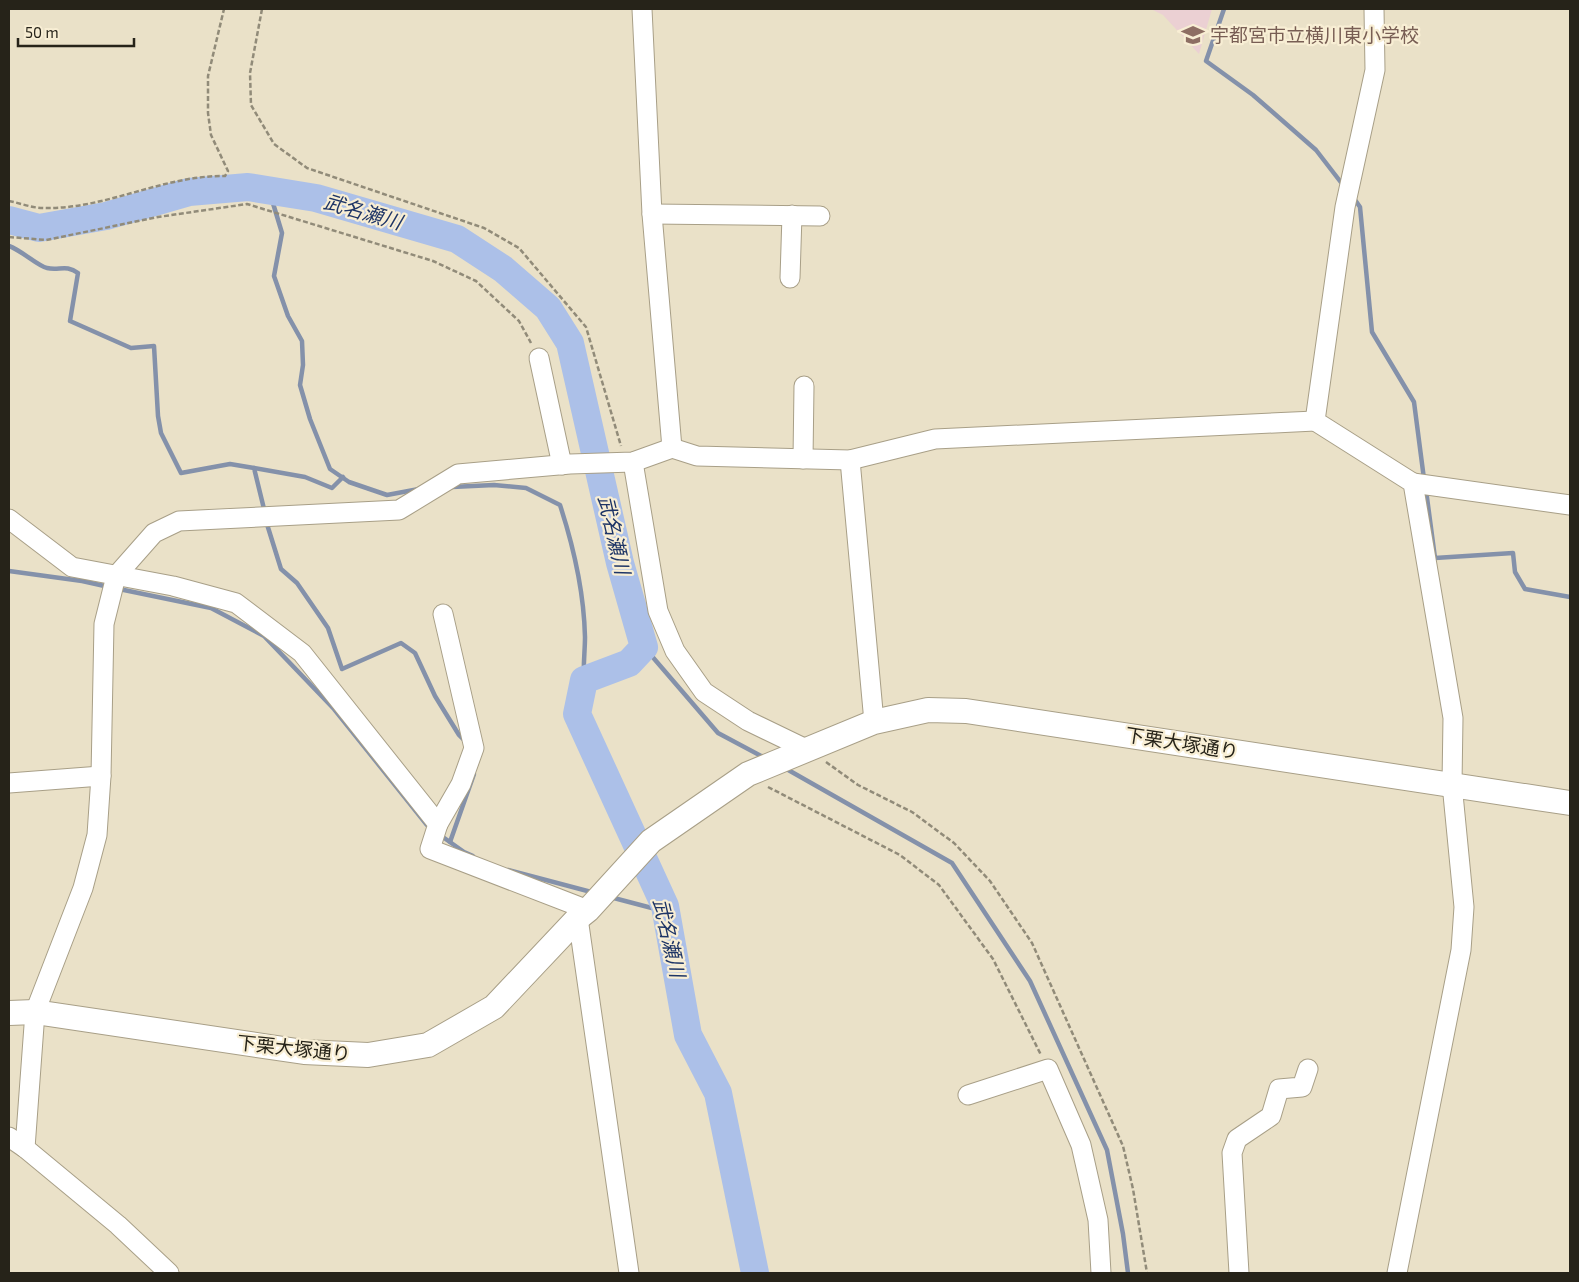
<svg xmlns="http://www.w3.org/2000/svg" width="1579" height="1282" font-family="'Exo 2','Noto Sans JP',sans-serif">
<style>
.education{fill:#ebd0d3}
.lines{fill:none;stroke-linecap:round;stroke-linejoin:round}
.stream{stroke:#8491aa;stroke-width:4.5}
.river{stroke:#acc0e8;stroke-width:28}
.minor-casing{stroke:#a89f87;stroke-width:21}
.tertiary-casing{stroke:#a89f87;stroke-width:26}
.path{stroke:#918b79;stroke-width:2.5;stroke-dasharray:5 2.5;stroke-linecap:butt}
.minor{stroke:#fff;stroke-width:19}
.tertiary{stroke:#fff;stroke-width:24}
.labels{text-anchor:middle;stroke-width:4.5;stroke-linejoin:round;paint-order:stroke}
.education-label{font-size:19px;fill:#785e54;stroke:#f8eed4;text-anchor:start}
.street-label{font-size:19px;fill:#262319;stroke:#f8eed4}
.water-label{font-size:20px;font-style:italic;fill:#1e3566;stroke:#f8eed4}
</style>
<rect width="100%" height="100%" fill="#eae1c8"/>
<path class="education" d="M1151 9H1212L1199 54 1163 15Z"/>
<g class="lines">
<g class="stream">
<path d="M1224 9 1206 61 1253 95 1316 150 1343 185"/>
<path d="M269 190 282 233 274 276 288 316 302 341 303 365 300 385 310 419 330 469 349 482 387 495 419 489"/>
<path d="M1353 197 1360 207 1372 332 1414 402 1424 479"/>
<path d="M9 246C21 250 39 267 47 268 59 271 66 264 78 273L70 321 131 348 154 346 158 416 161 433 181 473 230 464 254 468 265 513"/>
<path d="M254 468 305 477 332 488 343 477"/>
<path d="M452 487 494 485 526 488 560 505C573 545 584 594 585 637 585 651 583 665 584 680"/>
<path d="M1426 490 1435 558 1513 553 1515 572 1525 589 1570 597"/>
<path d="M266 521 281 569 297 583 328 628 342 669 401 643 415 653 435 696 459 735 465 741"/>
<path d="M9 571 82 581 109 587"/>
<path d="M119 589 211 608 264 636 334 709 427 825 431 829"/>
<path d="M644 647 718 733 765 758"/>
<path d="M783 767 952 863 1030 981 1107 1150 1123 1234 1128 1273"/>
<path d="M440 835 464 852 473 856"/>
<path d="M450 842 474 774"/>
<path d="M508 870 595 893"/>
<path d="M610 897 667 912"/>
</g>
<path class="river" d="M9 220 39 228 106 216 189 192 248 187 316 198 457 239 503 269 548 308 570 343 620 563 644 647 629 663 584 680 577 714 665 906 688 1035 718 1093 755 1273"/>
<defs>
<g id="minor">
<path d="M1374 9 1375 70 1345 207 1315 421 1413 483 1453 718 1452 784 1464 907 1461 950 1397 1273"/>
<path d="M652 214 820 216"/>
<path d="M790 278 792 215"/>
<path d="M539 358 562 465"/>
<path d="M672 448 697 456 850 460 935 439 1315 421"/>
<path d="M803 459 804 386"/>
<path d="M850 460 874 722"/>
<path d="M633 462 658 611 675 651 704 692 748 721 806 749"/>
<path d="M1413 483 1570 505"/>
<path d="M9 519 72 567 173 586 236 603 302 653 438 824 430 849 588 910"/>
<path d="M9 783 101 776"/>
<path d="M438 824 461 784 474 748 443 614"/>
<path d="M578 918 629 1273"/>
<path d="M968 1095 1048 1069 1081 1145 1098 1220 1101 1273"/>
<path d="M9 1137 25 1148 118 1225 169 1273"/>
<path d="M25 1148 35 1012 83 888 97 835 101 776 104 624 116 576 154 533 179 521 399 510 458 474 570 464 633 462 672 448 652 214 642 9"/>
<path d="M1239 1273 1232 1153 1237 1139 1271 1116 1279 1089 1302 1087 1308 1069"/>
</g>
<path id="tertiary" d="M9 1013 35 1012 304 1052 368 1055 428 1045 494 1007 578 918 588 910 651 841 748 774 874 722 928 710 966 711 1570 803"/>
</defs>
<use href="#minor" class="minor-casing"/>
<use href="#tertiary" class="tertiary-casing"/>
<g class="path">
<path d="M262 9 250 73 251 105 274 144 307 168 484 228 519 248 586 327 621 446"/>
<path d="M9 201C20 203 32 208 43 208 105 210 163 175 225 176L228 171 211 135 208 113V76L224 9"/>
<path d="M9 237 46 240 158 217 247 204 433 261 476 281 519 321 531 343"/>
<path d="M826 762 858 785 912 812 954 843 990 881 1032 943 1123 1146 1133 1189 1147 1273"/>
<path d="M768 787 900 855 939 885 993 959 1041 1055"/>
</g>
<use href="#minor" class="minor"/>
<use href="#tertiary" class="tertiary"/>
</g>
<defs>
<symbol id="school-bare" viewBox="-9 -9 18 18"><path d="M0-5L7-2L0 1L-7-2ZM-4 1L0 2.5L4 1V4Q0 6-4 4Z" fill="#8d6e63" stroke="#f8eed4" stroke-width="2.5" paint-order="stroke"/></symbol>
</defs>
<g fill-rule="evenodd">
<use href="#school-bare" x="1177" y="19" width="32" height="32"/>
</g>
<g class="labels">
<g class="education-label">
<text x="1210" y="42">宇都宮市立横川東小学校</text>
</g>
<g class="street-label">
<text transform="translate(1182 743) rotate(9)" y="7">下栗大塚通り</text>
<text transform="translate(294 1048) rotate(6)" y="7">下栗大塚通り</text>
</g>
<g class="water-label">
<text transform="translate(363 212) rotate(16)" y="7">武名瀬川</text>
<text transform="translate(614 535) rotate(77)" y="7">武名瀬川</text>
<text transform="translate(669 938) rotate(77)" y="7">武名瀬川</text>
</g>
</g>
<rect width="1579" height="1282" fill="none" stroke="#262319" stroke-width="20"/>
<path d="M18 38v8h116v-8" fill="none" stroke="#262319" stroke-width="2.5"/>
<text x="25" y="38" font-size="15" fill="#262319" stroke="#f8eed4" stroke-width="4" paint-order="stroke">50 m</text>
</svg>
